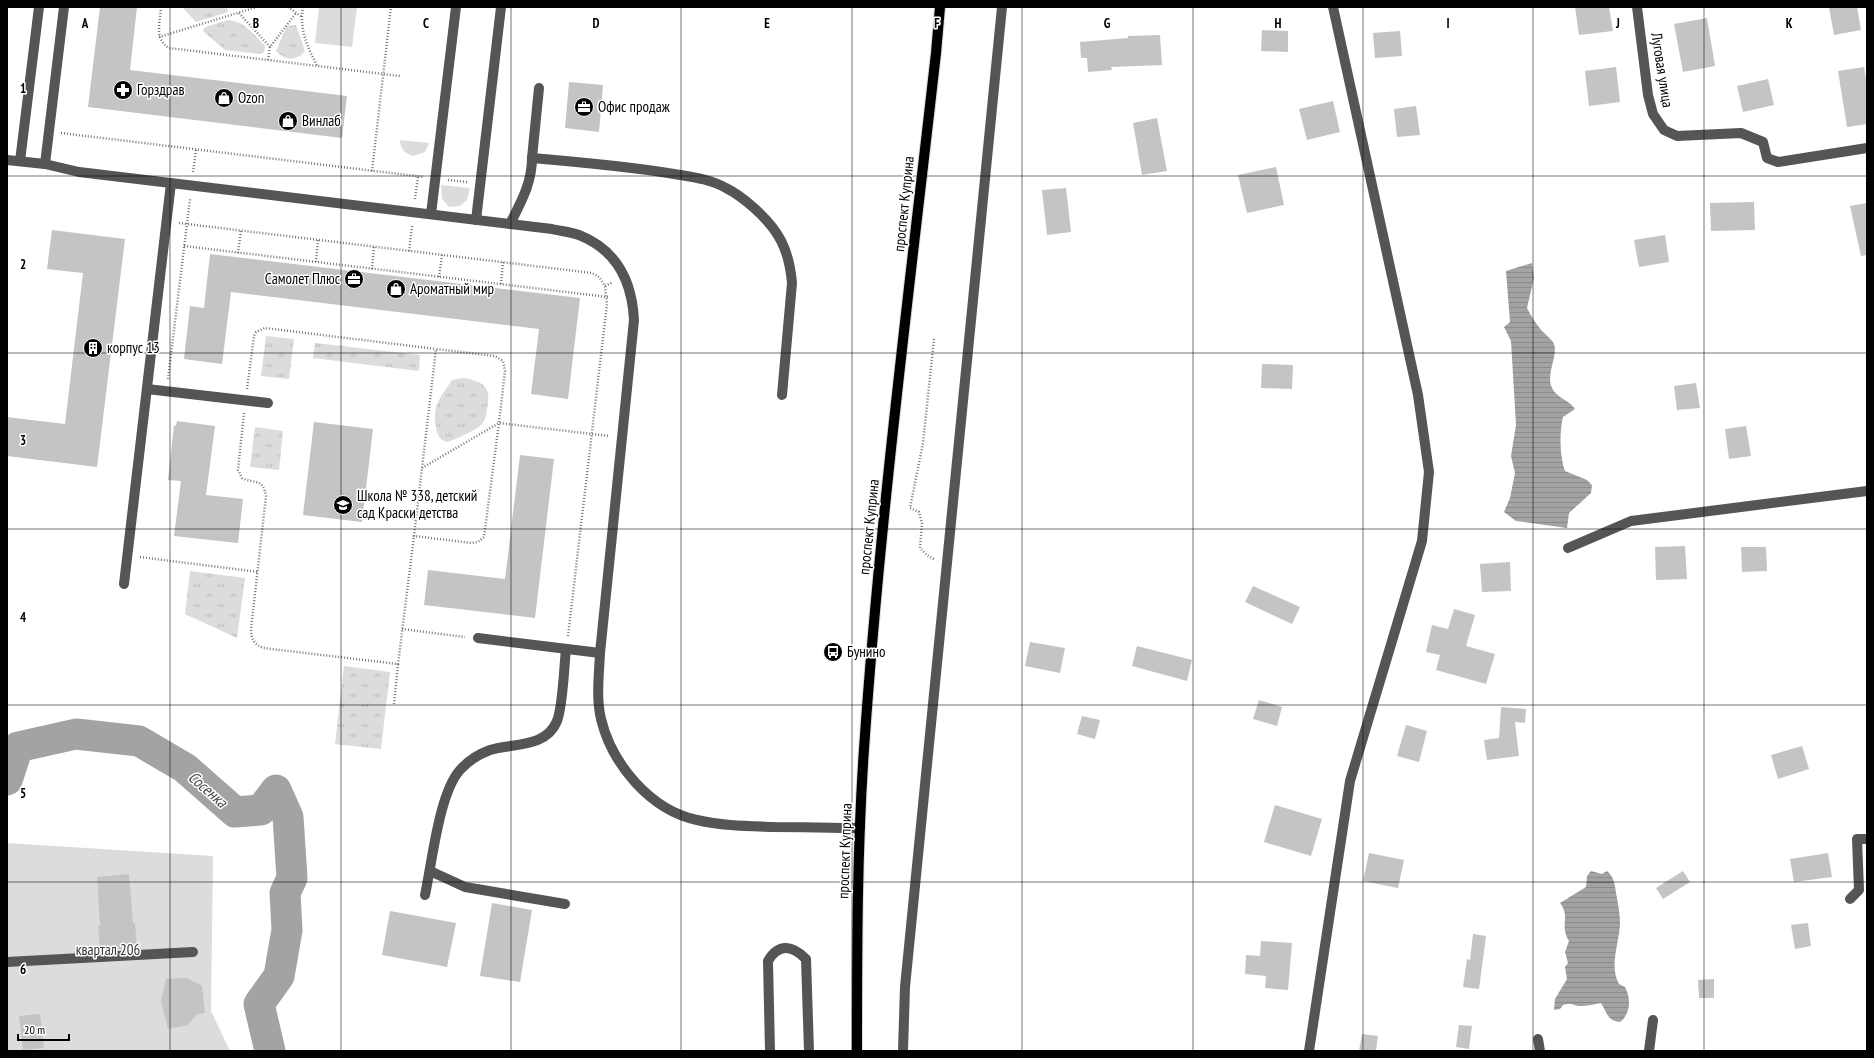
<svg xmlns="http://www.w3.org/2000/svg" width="1874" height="1058" font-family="'PT Sans Narrow',sans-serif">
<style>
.green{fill:#dcdcdc}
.park{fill:url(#park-tufts)}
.water{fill:url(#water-rules)}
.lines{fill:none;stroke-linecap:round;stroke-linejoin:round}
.river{stroke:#a3a3a3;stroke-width:31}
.building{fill:#c4c4c4}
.major-casing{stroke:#dbdbdb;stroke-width:12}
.path{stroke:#777;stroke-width:2.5;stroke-dasharray:1 2;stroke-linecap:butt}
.minor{stroke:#555;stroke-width:10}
.major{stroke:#000;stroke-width:10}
.grid{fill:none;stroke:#000;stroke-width:1;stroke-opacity:0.55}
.labels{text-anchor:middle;stroke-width:3;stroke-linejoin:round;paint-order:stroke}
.street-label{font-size:15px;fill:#000;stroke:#fff}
.poi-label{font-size:15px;fill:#000;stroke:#fff;text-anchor:start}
.park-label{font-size:15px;fill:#333;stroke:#fff}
.water-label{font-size:16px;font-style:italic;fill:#444;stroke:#fff}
.grid-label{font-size:13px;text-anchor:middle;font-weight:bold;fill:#000;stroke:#fff;stroke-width:3;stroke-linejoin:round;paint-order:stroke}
</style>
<defs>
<pattern id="park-tufts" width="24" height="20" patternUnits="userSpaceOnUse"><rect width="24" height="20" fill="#dcdcdc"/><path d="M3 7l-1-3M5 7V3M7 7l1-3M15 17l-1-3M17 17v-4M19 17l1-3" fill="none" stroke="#bbb"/></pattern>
<pattern id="water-rules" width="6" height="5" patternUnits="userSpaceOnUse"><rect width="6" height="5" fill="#a3a3a3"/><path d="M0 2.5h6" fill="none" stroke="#8b8b8b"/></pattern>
</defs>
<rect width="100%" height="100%" fill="#fff"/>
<g class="green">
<path d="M319 7H357L352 47 315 43Z"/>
<path d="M400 140 429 143 425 152 413 156C405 154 400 148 400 140Z"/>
<path d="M441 185 470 188 467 200 460 206 449 207 442 199Z"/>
<path d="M7 843 213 856 211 1011 230 1051H7Z"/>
</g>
<g class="park">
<path d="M182 7H227L228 12 196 22Z"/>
<path d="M227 20C245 21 253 34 265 46L264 52 261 54 225 50 204 32 203 29 206 27Z"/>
<path d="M296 25 305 51C296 62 285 60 276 51L287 26Z"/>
<path d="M266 336 294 339 289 379 261 376Z"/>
<path d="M315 343 420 355 419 371 313 358Z"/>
<path d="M463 378C484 381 492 388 487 409 486 414 486 420 482 424 478 429 453 441 446 442 439 439 437 434 436 427 432 405 441 397 452 380Z"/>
<path d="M255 427 283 431 279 470 250 467Z"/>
<path d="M190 571 245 578 237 638 185 614Z"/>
<path d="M344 666 390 672 381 749 335 744Z"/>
</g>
<g class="water">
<path d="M1532 263 1534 278 1527 308C1531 316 1536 324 1542 331 1546 335 1550 338 1553 342 1560 353 1545 374 1552 388 1557 398 1569 400 1575 409L1563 417C1559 433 1560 457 1565 471L1587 480 1592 485 1591 493 1569 513 1567 528 1516 521 1504 512 1510 498 1515 473 1511 456 1516 425 1511 341 1504 327 1510 322 1506 271Z"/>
<path d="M1591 871 1602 874 1607 871C1614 877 1615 885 1616 893 1618 903 1620 914 1620 924 1619 944 1609 966 1619 984L1625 987C1631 998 1631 1014 1620 1022 1607 1021 1607 1012 1601 1003 1594 1004 1588 1006 1581 1006 1573 1006 1573 1002 1563 1005L1560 1009 1554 1010 1555 999 1567 979 1565 967 1568 963 1565 952 1569 941C1559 925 1571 917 1560 903L1586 887 1587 876Z"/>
</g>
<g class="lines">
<path class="river" d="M7 780 18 747 76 734 139 741 185 768 235 812 261 810 276 790 288 817 292 878 285 893 287 930 279 976 259 1004 270 1051"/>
</g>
<g class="building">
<path d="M100 7H137L130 70 347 96 342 138 88 107Z"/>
<path d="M1575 7H1609L1613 31 1579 35Z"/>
<path d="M1829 7H1857L1861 30 1834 35Z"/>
<path d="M1707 18 1715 66 1683 72 1674 24Z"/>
<path d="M1262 30 1288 31V52L1261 51Z"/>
<path d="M1400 31 1402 56 1375 58 1373 33Z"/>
<path d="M1160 35 1162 65 1111 67 1112 70 1088 72 1087 58H1081L1080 42 1128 38V36Z"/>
<path d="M1616 67 1620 102 1589 106 1585 71Z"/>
<path d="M1864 67 1867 86V124L1847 127 1838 71Z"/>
<path d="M1768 79 1774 105 1743 112 1737 86Z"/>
<path d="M569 82 603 85 599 132 565 128Z"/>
<path d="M1333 101 1340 132 1307 140 1299 109Z"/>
<path d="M1416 106 1420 135 1397 137 1394 109Z"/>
<path d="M1157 118 1167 171 1142 175 1133 123Z"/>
<path d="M1276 167 1284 205 1247 213 1238 175Z"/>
<path d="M1066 188 1071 232 1047 235 1042 190Z"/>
<path d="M1754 202 1755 230 1711 231 1710 203Z"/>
<path d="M1867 203V255L1861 256 1850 206Z"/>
<path d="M52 230 125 239 97 467 7 456V417L65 424 83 273 47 269Z"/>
<path d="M1665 235 1669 262 1639 267 1634 240Z"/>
<path d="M210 254 580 298 568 399 531 394 539 329 231 292 222 364 184 359 190 306 204 308Z"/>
<path d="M1262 364 1293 365 1292 389 1261 388Z"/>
<path d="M1696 383 1700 408 1677 410 1674 386Z"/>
<path d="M177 421 215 426 206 495 243 499 238 543 174 536 181 481 168 480 174 425 176 426Z"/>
<path d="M314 422 373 429 362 522 303 515Z"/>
<path d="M1746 426 1751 456 1729 459 1725 429Z"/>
<path d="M520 455 554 459 535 618 424 605 428 570 505 579Z"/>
<path d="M1685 546 1687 579 1656 580 1655 547Z"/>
<path d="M1741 547H1766L1767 571 1742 572Z"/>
<path d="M1510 562 1511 591 1482 592 1480 564Z"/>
<path d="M1253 586 1300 607 1292 624 1245 602Z"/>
<path d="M1454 609 1475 615 1466 646 1495 654 1486 684 1436 670 1440 655 1426 652 1432 625 1448 629Z"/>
<path d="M1030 642 1065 648 1060 673 1025 666Z"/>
<path d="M1137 646 1192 660 1187 681 1132 666Z"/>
<path d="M1259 700 1282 707 1277 726 1253 719Z"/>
<path d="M1501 707 1526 709 1525 723 1515 722 1519 756 1487 760 1484 740 1499 738Z"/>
<path d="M1082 716 1100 720 1095 739 1077 734Z"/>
<path d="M1406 725 1427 731 1419 762 1397 756Z"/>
<path d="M1802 746 1809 769 1778 779 1771 755Z"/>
<path d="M1275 805 1322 819 1311 856 1264 842Z"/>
<path d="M1369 853 1404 860 1398 888 1363 881Z"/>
<path d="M1828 853 1832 877 1794 882 1790 859Z"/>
<path d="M1683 871 1690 882 1663 899 1656 888Z"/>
<path d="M129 874 133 923H135L137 948 100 950 98 926H100L97 877Z"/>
<path d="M492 903 532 910 520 982 480 976Z"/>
<path d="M390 911 456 923 447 967 382 955Z"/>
<path d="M1808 923 1811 946 1795 949 1791 925Z"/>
<path d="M1473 934 1486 936 1479 989 1463 987 1467 959 1470 960Z"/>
<path d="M1261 941 1292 943 1288 990 1265 988 1266 976 1245 974 1246 955 1260 956Z"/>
<path d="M187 978 202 986 205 1013 197 1014 188 1025 168 1029 161 1001 166 979Z"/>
<path d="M1714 979V998H1699L1698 980Z"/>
<path d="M40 1014 44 1048 23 1050 19 1016Z"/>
<path d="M1459 1025 1472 1026 1469 1049 1456 1047Z"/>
<path d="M1362 1034 1378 1036 1376 1051H1359Z"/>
</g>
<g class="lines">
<defs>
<path id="major" d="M857 1051C857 950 857 850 864 749 880 516 910 284 936 53L940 7"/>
</defs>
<use href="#major" class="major-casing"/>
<g class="path">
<path d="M161 7C160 22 154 39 169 48L400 76"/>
<path d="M288 7 302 17"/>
<path d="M303 7C299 28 307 47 317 65"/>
<path d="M239 13 270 47"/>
<path d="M159 37 257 7"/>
<path d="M268 60 270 47 296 13"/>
<path d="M61 133 424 177"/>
<path d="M372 171 391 7"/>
<path d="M193 172 196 150"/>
<path d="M448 180 467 182"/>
<path d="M415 199 418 176"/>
<path d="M179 223 592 273 599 277 605 286 613 282"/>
<path d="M184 246 608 297"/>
<path d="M409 251 412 226"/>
<path d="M238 253 241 231"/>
<path d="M316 262 318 240"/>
<path d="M372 269 374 247"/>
<path d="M439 277 442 255"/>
<path d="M501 284 503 262"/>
<path d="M934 339 923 443 910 508 919 512 922 523 920 548 927 555 935 560"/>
<path d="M168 379 190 199"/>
<path d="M247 389 254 336 256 332 265 328 436 349"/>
<path d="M244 413 238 470 242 478C255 484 263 478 266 496L251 629C251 639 254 644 263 648L398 664 414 536"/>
<path d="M422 468 499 423 505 371 503 361 495 356 436 349 414 536 472 543 478 542 484 537 499 423 609 436"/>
<path d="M140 557 258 572"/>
<path d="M402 629 465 637"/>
<path d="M568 636 607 304 605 286"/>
<path d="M394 704 398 664"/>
</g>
<g class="minor">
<path d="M1637 7 1648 95 1653 114 1664 130 1677 136 1741 133 1763 142 1767 158 1778 162 1867 148"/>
<path d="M539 88 532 158C580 162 627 166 674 174 692 177 710 179 726 188 736 193 745 200 753 207 779 230 789 249 792 283L782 395"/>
<path d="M7 160 45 164 79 172 552 229C560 231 571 232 579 235 617 250 632 281 634 320L600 653C599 675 596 698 601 719 612 764 650 810 697 820 723 826 748 826 775 827 803 827 831 828 860 828"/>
<path d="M20 161 39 7"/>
<path d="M45 164 64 7"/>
<path d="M431 214 456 7"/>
<path d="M476 220 501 7"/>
<path d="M510 224C521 202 532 183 532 158"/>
<path d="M147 389 268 403"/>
<path d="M1568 548 1631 521 1867 491"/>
<path d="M124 584 171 183"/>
<path d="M478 638 600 653"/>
<path d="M430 871 465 887 565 904"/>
<path d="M425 895C432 863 439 793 460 770 468 761 479 754 490 750 513 743 546 748 557 721 563 706 564 667 566 649"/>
<path d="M1850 899 1859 890 1857 839H1867"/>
<path d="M7 962 193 952"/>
<path d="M1538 1039 1540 1051"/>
<path d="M770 1051 768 961C779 942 793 946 806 959L809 1051"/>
<path d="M903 1051 905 987 1002 7"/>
<path d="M1309 1051 1350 781 1422 541 1429 472 1418 395 1333 7"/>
<path d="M1649 1051 1653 1020"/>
</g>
<use href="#major" class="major"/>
</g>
<path class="grid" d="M170 7V1051M341 7V1051M511 7V1051M681 7V1051M852 7V1051M1022 7V1051M1193 7V1051M1363 7V1051M1533 7V1051M1704 7V1051M7 176H1867M7 353H1867M7 529H1867M7 705H1867M7 882H1867"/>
<defs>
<symbol id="pharmacy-disc" viewBox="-11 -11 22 22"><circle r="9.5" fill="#000" stroke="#fff"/><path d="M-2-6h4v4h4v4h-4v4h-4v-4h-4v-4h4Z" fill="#fff"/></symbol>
<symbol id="shop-disc" viewBox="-11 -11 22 22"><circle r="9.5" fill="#000" stroke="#fff"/><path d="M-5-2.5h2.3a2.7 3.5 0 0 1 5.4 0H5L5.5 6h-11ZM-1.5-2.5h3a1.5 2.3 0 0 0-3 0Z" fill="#fff"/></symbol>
<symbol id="office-disc" viewBox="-11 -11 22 22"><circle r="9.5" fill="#000" stroke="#fff"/><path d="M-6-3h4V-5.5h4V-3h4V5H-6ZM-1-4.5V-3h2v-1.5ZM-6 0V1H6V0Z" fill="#fff"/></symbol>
<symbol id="building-disc" viewBox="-11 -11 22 22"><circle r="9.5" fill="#000" stroke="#fff"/><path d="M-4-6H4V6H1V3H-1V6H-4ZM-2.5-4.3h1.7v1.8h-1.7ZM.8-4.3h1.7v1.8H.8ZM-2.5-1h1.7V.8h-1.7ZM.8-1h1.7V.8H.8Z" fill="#fff"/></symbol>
<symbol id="school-disc" viewBox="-11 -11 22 22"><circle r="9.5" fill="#000" stroke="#fff"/><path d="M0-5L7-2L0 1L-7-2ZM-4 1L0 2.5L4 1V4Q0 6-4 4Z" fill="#fff"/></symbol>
<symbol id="bus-disc" viewBox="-11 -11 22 22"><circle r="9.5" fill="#000" stroke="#fff"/><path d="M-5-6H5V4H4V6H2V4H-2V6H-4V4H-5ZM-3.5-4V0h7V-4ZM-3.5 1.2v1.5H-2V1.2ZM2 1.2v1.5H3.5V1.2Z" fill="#fff"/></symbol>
</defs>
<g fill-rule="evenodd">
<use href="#pharmacy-disc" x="112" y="79" width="22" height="22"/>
<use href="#shop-disc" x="213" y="87" width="22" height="22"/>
<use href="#office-disc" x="573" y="96" width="22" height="22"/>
<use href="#shop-disc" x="277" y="110" width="22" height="22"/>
<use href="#office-disc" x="343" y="268" width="22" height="22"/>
<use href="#shop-disc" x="385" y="278" width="22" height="22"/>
<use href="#building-disc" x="82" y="337" width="22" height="22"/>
<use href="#school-disc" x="332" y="494" width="22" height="22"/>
<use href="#bus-disc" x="822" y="641" width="22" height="22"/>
</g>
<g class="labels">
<g class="street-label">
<text transform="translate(1662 70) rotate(81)" y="5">Луговая улица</text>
<text transform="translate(904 204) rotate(-84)" y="5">проспект Куприна</text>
<text transform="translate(869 527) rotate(-84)" y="5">проспект Куприна</text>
<text transform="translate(845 851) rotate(-88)" y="5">проспект Куприна</text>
</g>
<g class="poi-label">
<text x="137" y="95">Горздрав</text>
<text x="238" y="103">Ozon</text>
<text x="598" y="112">Офис продаж</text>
<text x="302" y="126">Винлаб</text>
<text x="340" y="284" text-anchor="end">Самолет Плюс</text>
<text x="410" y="294">Ароматный мир</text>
<text x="107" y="353">корпус 13</text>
<text x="357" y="501">Школа № 338, детский<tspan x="357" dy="17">сад Краски детства</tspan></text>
<text x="847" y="657">Бунино</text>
</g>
<g class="park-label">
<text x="108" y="955">квартал 206</text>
</g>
<g class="water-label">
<text transform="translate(208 789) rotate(41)" y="6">Сосенка</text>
</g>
</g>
<g class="grid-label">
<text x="85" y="28">A</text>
<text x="256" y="28">B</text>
<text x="426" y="28">C</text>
<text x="596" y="28">D</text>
<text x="767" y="28">E</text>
<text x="937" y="28">F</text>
<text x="1107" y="28">G</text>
<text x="1278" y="28">H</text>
<text x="1448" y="28">I</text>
<text x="1618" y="28">J</text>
<text x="1789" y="28">K</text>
<text x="23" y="93">1</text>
<text x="23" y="269">2</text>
<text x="23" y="445">3</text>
<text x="23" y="622">4</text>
<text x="23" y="798">5</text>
<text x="23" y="974">6</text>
</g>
<rect width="1874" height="1058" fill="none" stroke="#000000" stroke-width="16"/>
<path d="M18 1034v6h51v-6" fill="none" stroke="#000000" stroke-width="2"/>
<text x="24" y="1034" font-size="12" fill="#000000" stroke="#ffffff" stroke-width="3" paint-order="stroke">20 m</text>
</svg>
